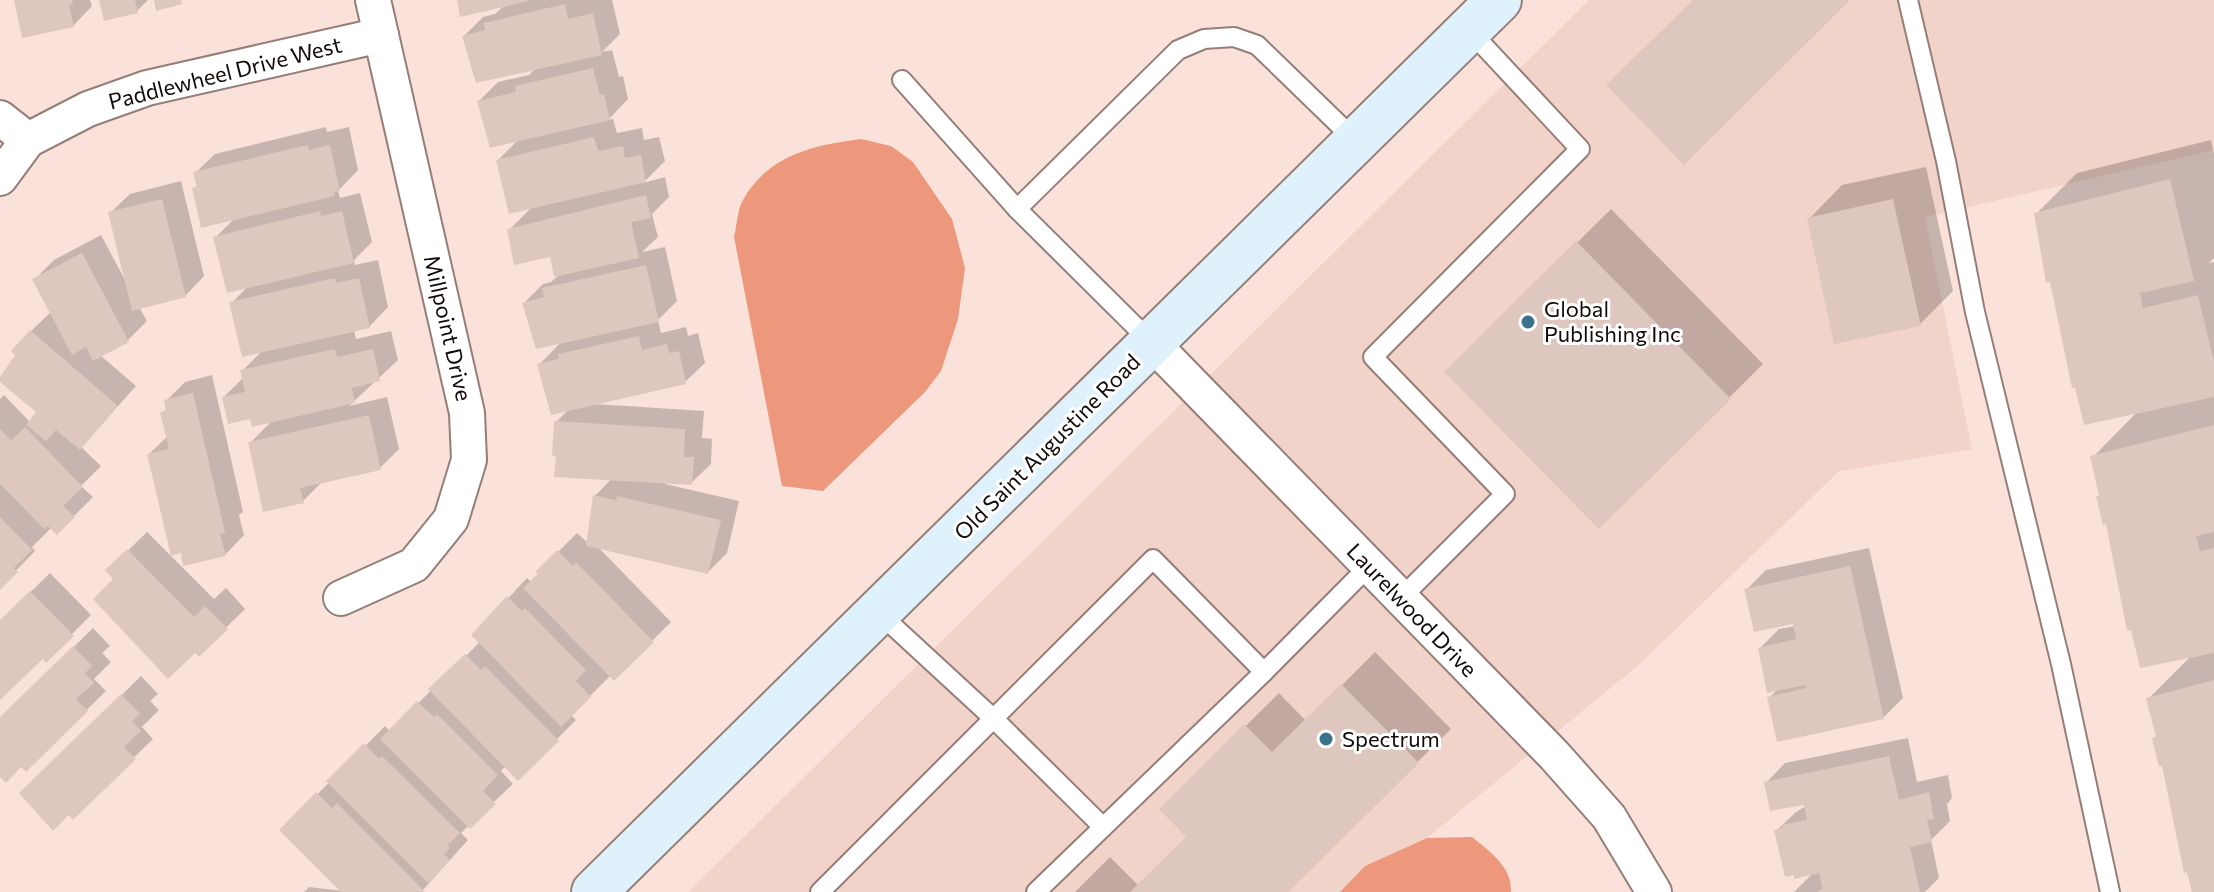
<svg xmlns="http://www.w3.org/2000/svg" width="2214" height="892" font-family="Commissioner,sans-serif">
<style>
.built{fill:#f2d3c9}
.water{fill:#ed987c}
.shadow{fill:#0003}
.building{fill:#dec7bf}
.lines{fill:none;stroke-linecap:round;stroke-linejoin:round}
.service-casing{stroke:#947e77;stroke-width:22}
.minor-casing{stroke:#947e77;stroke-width:38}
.secondary-casing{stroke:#947e77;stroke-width:48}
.service{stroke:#fff;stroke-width:18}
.minor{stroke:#fff;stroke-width:34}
.secondary{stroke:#dff2fc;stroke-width:44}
.poi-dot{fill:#3a718c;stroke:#fff;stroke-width:3}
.labels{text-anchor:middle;stroke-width:6;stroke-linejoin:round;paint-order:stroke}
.street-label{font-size:22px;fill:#110907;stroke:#fff}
.poi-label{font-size:22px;fill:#110907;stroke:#fff;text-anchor:start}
</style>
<rect width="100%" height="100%" fill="#fae2da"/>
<path class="built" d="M1589 0H2214V150L1925 217 1972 449 1839 471 1640 664 1427 838 1365 866 1340 892H688Z"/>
<g class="water">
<path d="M861 139 891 146 913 162 952 219 965 268 958 319 941 371 925 392 823 491 782 486 734 237C737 226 737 210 743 200 768 155 814 145 861 139Z"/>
<path d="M1472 837C1490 852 1512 866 1511 892H1340L1365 866 1427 838Z"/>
</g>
<g class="shadow">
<path d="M16 0H90L92 6 73 26Z"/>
<path d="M101 0H148L137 11Z"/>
<path d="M458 0H612L620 34 602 52 612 50 619 77 623 76 628 99 608 120 613 119 617 133 642 128 644 140 659 137 665 161 643 183 665 177 669 197 652 214 658 237 642 252 665 247 677 301 658 320 661 333 686 327 688 336 698 333 705 363 685 382 595 404 704 411 702 438 712 439 711 464 691 483 666 482 665 484 739 501 727 553 708 572 598 547 671 622 614 679 611 675 571 715 576 720 518 778 506 765 501 771 513 784 461 833 468 840 421 892H304L309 887 343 891 282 830 385 726 390 731 481 641 474 635 527 578 532 583 541 574 538 572 577 533 588 543 595 496 612 478 556 422 569 409 539 365 562 341 524 303 543 284 551 282 562 272 552 255 509 230 533 206 498 160 518 140 479 101 498 82 529 75 537 67 464 36 483 17 495 14 505 5Z"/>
<path d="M326 127 327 132 349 127 358 170 338 191 340 198 360 193 372 242 354 260 355 265 378 260 388 307 369 327 354 330 356 339 391 331 398 360 349 406 387 397 399 449 380 468 323 481 303 501 250 443 274 419 252 417 224 397 243 378 242 371 262 351 232 303 248 286 216 237 235 218 194 189 198 184 195 173 215 154Z"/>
<path d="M2211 140 2214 154V258L2209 263 2214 262V892H2194L2164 764 2154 739 2157 735 2148 699 2191 656 2101 494 2093 457 2138 411 2036 214 2077 173Z"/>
<path d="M1926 167 1953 291 1920 324 1809 219 1842 185Z"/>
<path d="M181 181 204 276 185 296 139 307 147 321 128 340 100 355 136 386 81 447 101 466 81 486 93 497 57 533 52 527 32 547 35 551 0 587V399L4 395 30 422 39 412 31 331 52 311 35 279 54 260 101 235 125 280 110 213 130 194Z"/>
<path d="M1611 209 1763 364 1599 527 1447 372Z"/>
<path d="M212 375 243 512 239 515 244 535 225 555 149 454 168 436 162 413 168 408 166 401 185 382Z"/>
<path d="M147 532 214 599 226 588 245 609 199 654 108 570Z"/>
<path d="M1869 548 1903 698 1883 718 1770 697 1778 689 1760 648 1779 629 1795 626 1747 589 1766 570Z"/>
<path d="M50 573 91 615 46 660 43 656 0 698V622Z"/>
<path d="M93 628 110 646 102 653 111 662 94 679 106 691 26 769 21 765 0 773V719Z"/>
<path d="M1375 652 1451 729 1286 892H1075L1110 857 1139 886 1189 836 1162 809 1279 693 1306 721Z"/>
<path d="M141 676 158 694 150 701 159 710 142 727 153 739 73 817 69 813 22 793Z"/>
<path d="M1908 738 1917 782 1948 775 1952 798 1947 804 1950 821 1931 840 1939 878 1925 892H1794L1814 872 1776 831 1796 812 1806 806 1766 783 1785 763Z"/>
</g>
<g class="building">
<path d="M14 0H72L73 4 69 5 74 27 22 38Z"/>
<path d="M99 0H135L138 13 104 21Z"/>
<path d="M154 0H181L182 4 156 11Z"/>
<path d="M457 0H529V1L460 17Z"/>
<path d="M1693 0H1850L1684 165 1606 85Z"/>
<path d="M565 4 568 19 593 13 602 55 476 83 462 36 485 30 484 23Z"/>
<path d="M593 68 600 95 604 94 610 120 490 148 477 101 516 92 515 86Z"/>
<path d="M594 137 598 151 623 146 625 158 641 155 646 182 509 214 496 160Z"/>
<path d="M308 145 309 150 330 145 340 191 334 192 335 196 201 228 192 188 197 187 193 172Z"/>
<path d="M2170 179 2194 281 2140 293 2143 308 2198 295 2214 362V397L2084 425 2075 388H2072L2050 282 2046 283 2034 213Z"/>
<path d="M646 195 651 218 631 222 639 258 554 277 550 257 514 265 507 229Z"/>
<path d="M162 199 186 297 132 311 108 212Z"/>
<path d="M1893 199 1921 326 1834 344 1807 218Z"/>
<path d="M320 211 321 216 342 211 354 263 227 293 213 237Z"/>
<path d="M1576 241 1731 399 1599 529 1444 372Z"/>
<path d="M82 253 129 342 93 361 86 347 72 355 32 279Z"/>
<path d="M646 265 659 322 536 349 522 303 544 297 542 288Z"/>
<path d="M335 278 336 283 359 278 370 328 242 357 229 302Z"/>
<path d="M30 330 118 406 80 450 56 430 46 441 26 425 36 412 0 382V377L15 355 11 351Z"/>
<path d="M639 336 642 350 667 344 669 353 679 351 686 384 551 415 537 364 559 359 558 354Z"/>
<path d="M335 349 337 357 373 349 380 381 352 388 355 403 252 427 250 419 228 424 222 397 245 392 240 370Z"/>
<path d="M193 393 225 533 220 534 226 556 183 566 181 553 171 556 147 454 169 449 160 412 166 411 164 400Z"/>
<path d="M369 415 381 470 300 488 304 503 263 512 248 442Z"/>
<path d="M554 421 685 429 684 457H694L692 485 554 477 556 456H552Z"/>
<path d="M2214 425V532L2196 536 2200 551 2214 548V653L2140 668 2131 630 2127 631 2106 524 2103 525 2096 496H2099L2090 456Z"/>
<path d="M25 427 83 487 63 506 75 517 57 535 48 526 44 529 0 484V429L11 440Z"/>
<path d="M593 495 616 500 617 496 721 520 708 574 586 546Z"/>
<path d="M0 517 32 550 14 568 18 572 0 590Z"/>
<path d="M127 549 194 617 205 606 228 629 199 657 195 653 168 679 93 599 113 579 105 570Z"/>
<path d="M557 550 573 566 576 562 654 642 614 681 523 588 538 574 535 572Z"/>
<path d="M1850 566 1884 719 1777 742 1767 697 1806 688V685L1767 693 1758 648 1796 639 1793 624 1754 632 1744 589Z"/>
<path d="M30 591 74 636 46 663 43 659 0 700V620Z"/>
<path d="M507 596 522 611 525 608 586 670 576 681 591 697 561 727 471 635Z"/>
<path d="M73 646 92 666 85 673 94 683 76 699 88 711 26 772 21 767 6 783 0 777V717Z"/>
<path d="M465 654 481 670 485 666 559 741 518 781 428 689Z"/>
<path d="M2214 680V892H2192L2187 872 2184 873 2162 766 2159 767 2152 738 2156 737 2146 698Z"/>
<path d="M1341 684 1419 763 1288 892H1130L1186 837 1159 809 1244 724 1272 752Z"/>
<path d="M121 694 140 714 132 721 141 731 124 747 136 759 73 820 69 815 53 831 19 793Z"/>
<path d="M417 701 434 717 437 714 498 775 483 791 496 804 470 829 380 739Z"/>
<path d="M364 743 379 759 382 756 460 833 448 845 450 848 444 854 450 860 428 883 326 781Z"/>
<path d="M1889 756 1899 800 1929 792 1934 819 1927 820 1932 842 1910 847 1920 892H1817L1823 889 1819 873 1794 879V875L1785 877 1774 830 1783 828 1782 825 1807 820 1804 805 1770 811 1764 782Z"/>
<path d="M316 792 332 808 337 803 425 892H341L279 830Z"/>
</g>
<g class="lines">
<defs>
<g id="service">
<path d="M1908 0 1946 161 1975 312 2061 664 2110 892"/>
<path d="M902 80 1017 209 1152 343"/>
<path d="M1017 209 1178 50 1204 39 1234 37 1257 45 1356 141"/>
<path d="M1401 598 1505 494 1373 357 1580 149 1469 30"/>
<path d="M879 613 994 719 1103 827"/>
<path d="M1264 672 1369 566"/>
<path d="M820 892 1153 559 1264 672 1036 892"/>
</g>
<g id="minor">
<path d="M0 118 28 140"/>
<path d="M0 178 28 140 88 109 147 88 381 35"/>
<path d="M1152 343 1554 755 1609 817 1654 892"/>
<path d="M341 598 414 565 451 519 469 460 467 413 373 0"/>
</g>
<path id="secondary" d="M594 892 1499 0"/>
</defs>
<use href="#service" class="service-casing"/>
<use href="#minor" class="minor-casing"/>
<use href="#secondary" class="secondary-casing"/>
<use href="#service" class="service"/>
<use href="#minor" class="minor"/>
<use href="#secondary" class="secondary"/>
</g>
<g class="poi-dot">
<circle cx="1528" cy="322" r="8"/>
<circle cx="1326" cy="739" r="8"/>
</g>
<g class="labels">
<g class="street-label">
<text transform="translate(225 73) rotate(-14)" y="8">Paddlewheel Drive West</text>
<text transform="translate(448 328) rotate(77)" y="8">Millpoint Drive</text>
<text transform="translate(1047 447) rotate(-45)" y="8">Old Saint Augustine Road</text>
<text transform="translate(1412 610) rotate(46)" y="8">Laurelwood Drive</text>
</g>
<g class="poi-label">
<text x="1544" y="317">Global<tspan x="1544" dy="25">Publishing Inc</tspan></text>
<text x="1342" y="747">Spectrum</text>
</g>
</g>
</svg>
